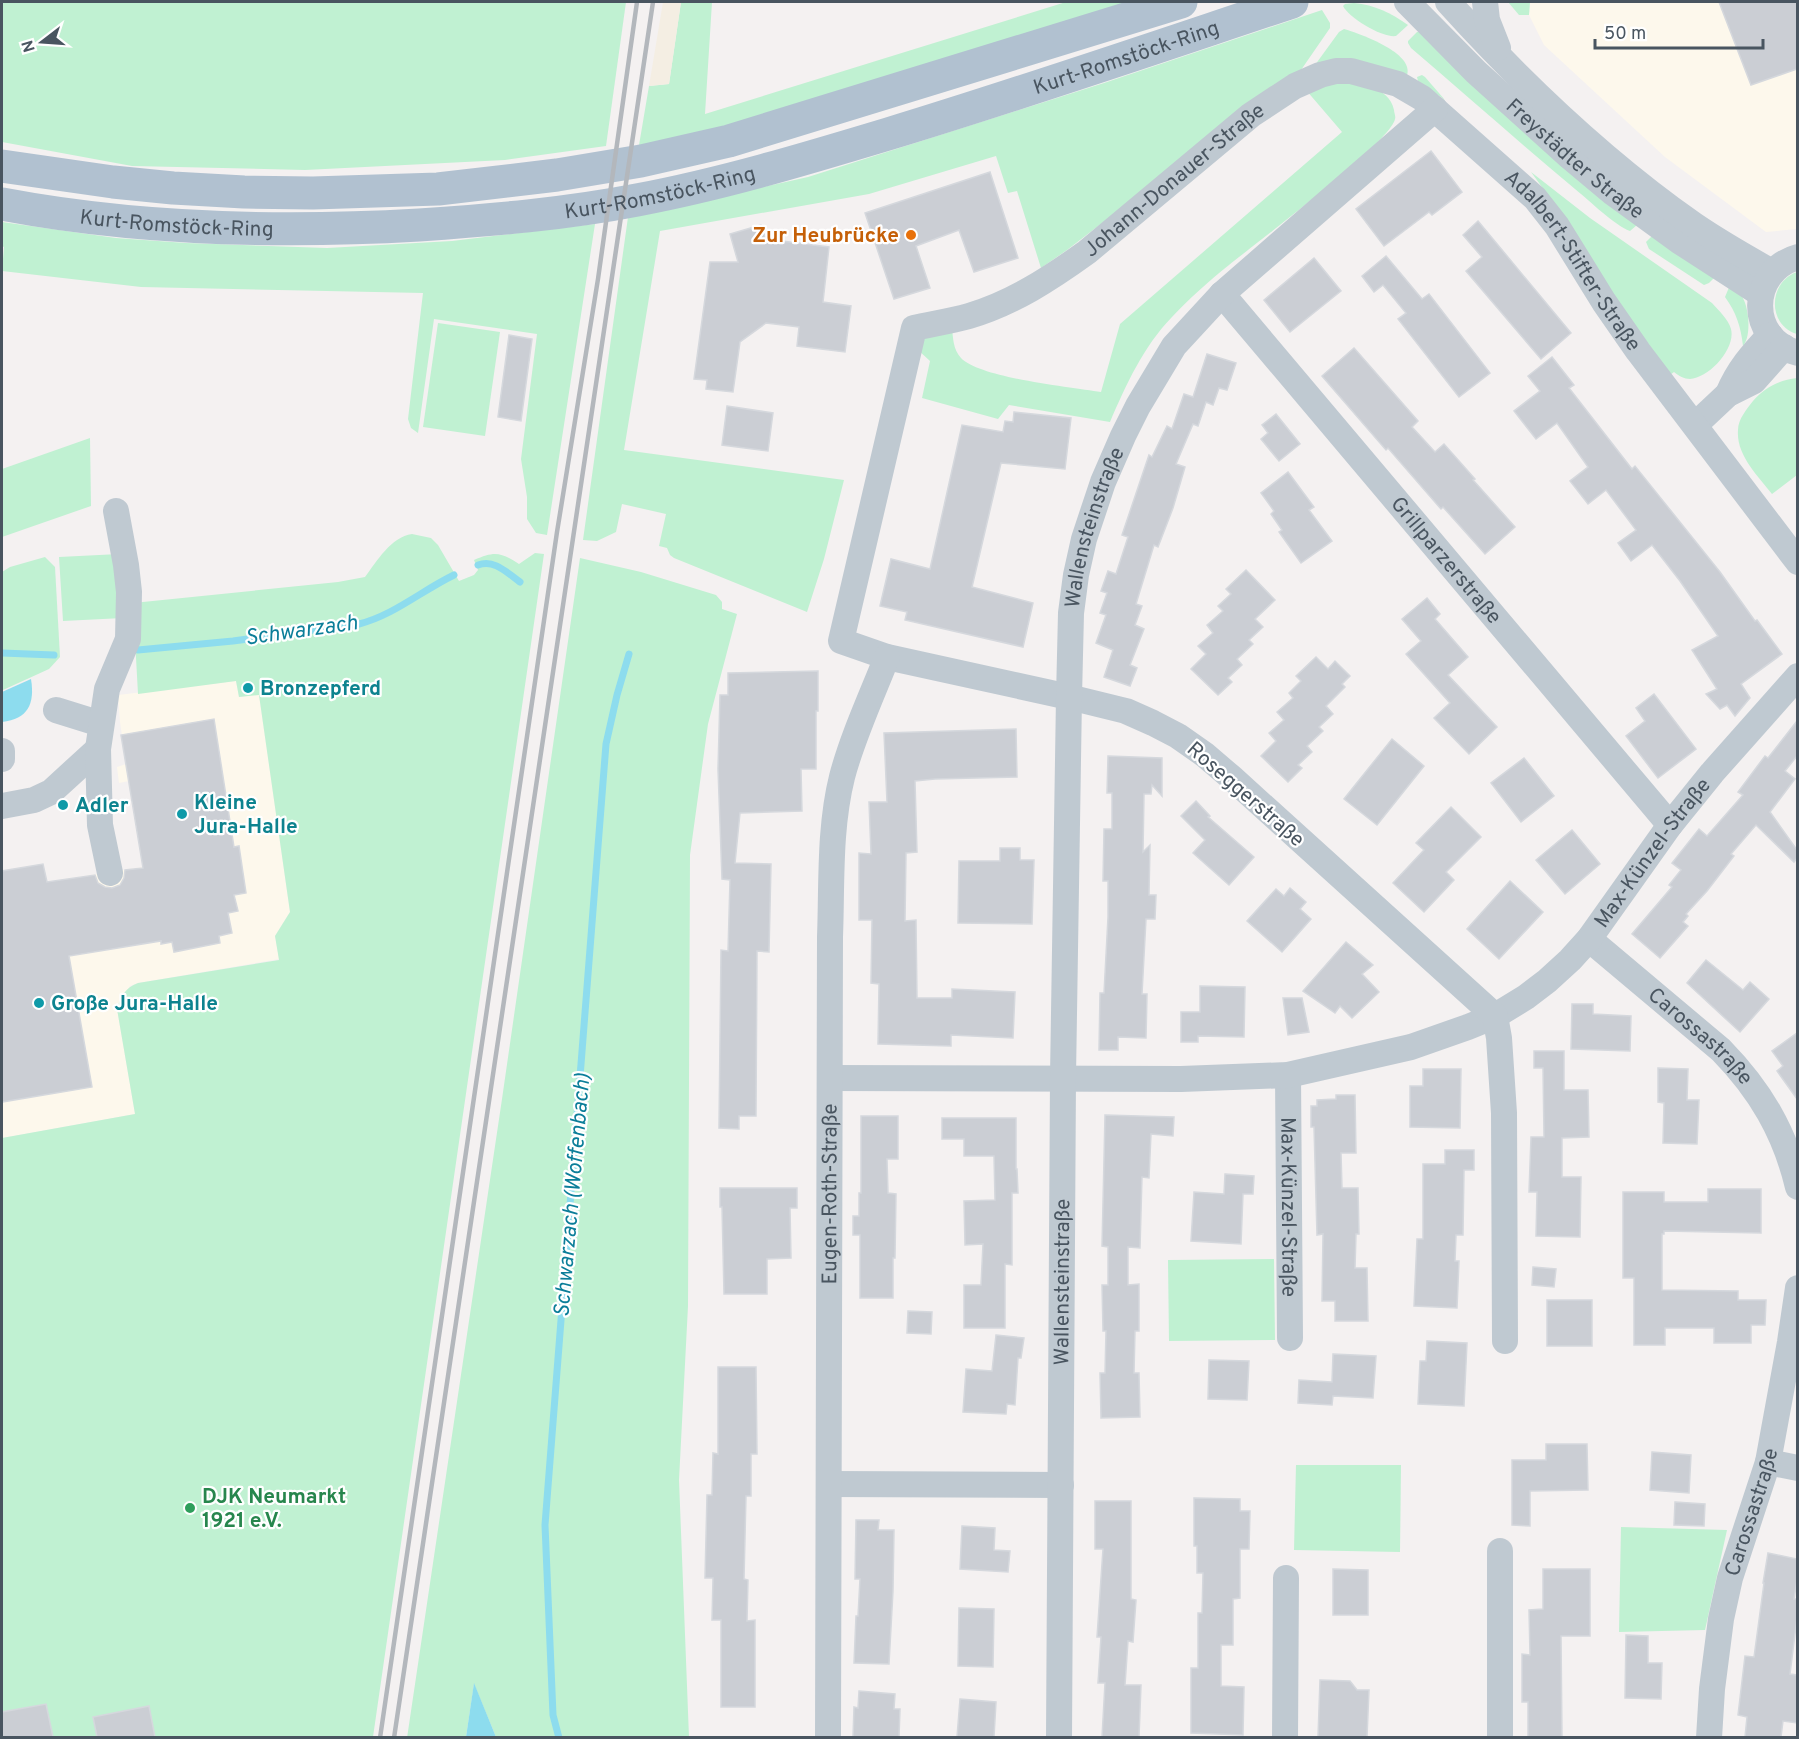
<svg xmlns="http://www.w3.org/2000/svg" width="1799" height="1739" font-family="Overpass,sans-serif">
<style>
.commercial{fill:#fdf8ec}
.green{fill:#c0f1d2}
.sand{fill:#f4eee3}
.water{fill:#8ddcee}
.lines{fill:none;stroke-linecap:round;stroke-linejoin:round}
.stream{stroke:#8ddcee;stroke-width:7}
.building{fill:#cbced4;stroke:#d5d8dd;stroke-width:1.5}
.minor{stroke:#bfc9d1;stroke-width:26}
.major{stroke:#b1c1d0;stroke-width:33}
.rail{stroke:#b3b7bc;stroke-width:4.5}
.food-dot{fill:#e8710a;stroke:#fff;stroke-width:2}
.culture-dot{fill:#0f9aa8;stroke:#fff;stroke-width:2}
.leisure-dot{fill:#2e9e5b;stroke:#fff;stroke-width:2}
.labels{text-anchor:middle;stroke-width:4.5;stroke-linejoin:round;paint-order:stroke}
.street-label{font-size:21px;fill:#495560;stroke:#fff}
.food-label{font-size:21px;font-weight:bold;fill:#c56008;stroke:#fff;text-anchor:end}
.culture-label{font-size:21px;font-weight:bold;fill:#0d838f;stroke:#fff;text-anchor:start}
.leisure-label{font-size:21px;font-weight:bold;fill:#27864d;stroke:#fff;text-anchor:start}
.water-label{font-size:22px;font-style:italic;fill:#0b7e99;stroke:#fff}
</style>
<rect width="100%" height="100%" fill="#f4f1f1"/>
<g class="commercial">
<path d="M1530 2H1797V229L1766 232 1665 157 1544 45 1529 15Z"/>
<path d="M236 681 239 697 259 694 290 912 275 936 279 959 138 983 130 986 117 1009 135 1114 2 1138V871L43 864 47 882 143 867 129 781 119 783 117 767 126 764 120 722 118 695Z"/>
</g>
<g class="green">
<path d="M2 2H626L606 146 505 160 305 170 132 166 2 142Z"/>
<path d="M681 2H712L705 114 1066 2H1133L935 66 638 151 649 86 669 84Z"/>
<path d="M1508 2H1530L1529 15H1519Z"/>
<path d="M1354 3C1375 5 1391 13 1408 25L1396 36C1382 38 1349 18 1343 6L1345 4Z"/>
<path d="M1322 10 1330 23V28L1301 70 1067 250 1041 268 1017 191 1008 193 996 156 869 194 660 231 624 450 844 480 824 559 807 612 674 558 670 555 667 548 659 546 666 514 622 504 616 532 597 541 583 540 628 217 808 177 1104 83Z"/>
<path d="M1344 29C1361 34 1414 53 1407 75L1315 65 1339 32Z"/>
<path d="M1417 32H1419L1637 225 1630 231C1614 225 1590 201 1575 189 1520 143 1466 95 1411 48L1408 43V41Z"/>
<path d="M1422 75 1425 77 1445 100 1418 81 1417 77Z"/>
<path d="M1338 80C1358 85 1389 85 1394 110 1394 113 1396 116 1395 119 1391 142 1255 244 1229 265 1209 281 1189 299 1172 317 1143 347 1126 385 1110 422L1009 405 998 419 922 398 930 361 918 350 925 338 952 327C953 338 953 349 961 358 980 378 1071 387 1101 392L1120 324 1342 132 1306 90Z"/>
<path d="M1531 172 1590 218 1712 303C1719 311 1728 319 1731 329 1736 349 1709 378 1690 379 1684 379 1679 376 1674 372L1670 375 1644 345 1558 209Z"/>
<path d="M2 222 116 238 186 243 327 248 452 241 595 224 547 535 536 533 527 519V497L521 459 537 334 434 319 418 433 411 428 408 419 423 293 141 287 2 271 4 247 2 246Z"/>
<path d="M1653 235 1715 277 1709 283 1704 285 1649 249 1646 242Z"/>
<path d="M1797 272V334C1767 325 1768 282 1797 272Z"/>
<path d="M1730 285C1733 288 1738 291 1741 295 1749 305 1752 336 1743 346 1741 327 1736 312 1725 297Z"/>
<path d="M438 323 500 332 485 436 423 427Z"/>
<path d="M1797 378V475L1772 494C1758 476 1736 455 1738 430 1738 419 1747 409 1753 401 1765 387 1780 380 1797 378Z"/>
<path d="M90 438 91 506 2 537V469Z"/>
<path d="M412 534 431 538 438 545 459 581 474 575 478 570 474 560C495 551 500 552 519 564L535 553 544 554 373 1737 2 1738V1138L135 1114 117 1009C121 996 125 988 138 983L279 960 275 936 290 912 259 695 239 697 236 681 138 694 133 603 338 582 365 577C377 561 391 537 412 534Z"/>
<path d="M119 554 123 618 63 621 59 557Z"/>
<path d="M45 557 55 567 60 657 49 669 3 690H2V572L10 567Z"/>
<path d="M580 558 641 572 716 595 722 602V609L737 614 708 724 690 855 688 1306 679 1480 689 1737H496L474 1684 466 1737 407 1738 502 1099Z"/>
<path d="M1274 1259 1275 1340 1169 1341 1168 1260Z"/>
<path d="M1296 1465H1401L1400 1552 1294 1550Z"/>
<path d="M1621 1527 1727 1530 1705 1630 1619 1632Z"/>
</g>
<path class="sand" d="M663 2H681L669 84 649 86Z"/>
<g class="water">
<path d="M31 679C35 704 28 719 2 722V692Z"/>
<path d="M474 1683 496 1737H466Z"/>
</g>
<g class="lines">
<g class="stream">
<path d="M478 565C495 559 507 573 520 582"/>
<path d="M138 650 233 641 359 624C394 615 421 591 454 575"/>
<path d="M2 653 54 655"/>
<path d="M559 1738 553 1715 545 1525 606 744 617 695 629 654"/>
</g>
</g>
<g class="building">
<path d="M1719 2H1797V69L1751 85Z"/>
<path d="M1431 151 1462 192 1432 215 1429 212 1384 246 1356 209Z"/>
<path d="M990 172 1018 258 974 272 959 230 916 246 930 288 894 299 865 213Z"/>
<path d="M1478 221 1571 333 1541 359 1466 271 1482 257 1463 235Z"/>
<path d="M761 225 766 239 829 247 823 302 851 306 845 352 797 346 799 327 766 323 740 342 733 392 706 389 707 380 694 379 710 262H738L730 234Z"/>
<path d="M1386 256 1422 299 1429 294 1490 373 1459 397 1398 319 1406 313 1383 285 1374 292 1362 276Z"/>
<path d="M1314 258 1341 291 1290 332 1264 300Z"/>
<path d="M509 335 532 339 521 421 498 417Z"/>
<path d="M1354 348 1418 421 1412 427 1435 452 1444 444 1475 479 1473 480 1515 527 1485 554 1443 507 1441 509 1388 448 1386 450 1322 376Z"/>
<path d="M1207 354 1236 363 1227 390 1219 388 1213 405 1206 402 1198 426 1193 424 1176 464 1185 467 1173 508 1158 547 1154 545 1136 604 1142 606 1135 625 1144 629 1130 665 1137 668 1130 686 1104 677 1113 650 1096 643 1106 615 1100 613 1107 593 1101 591 1108 571 1116 574 1128 537 1122 535 1149 455 1152 457 1167 426 1172 429 1184 394 1193 397Z"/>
<path d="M1552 357 1574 385 1569 388 1632 469 1635 466 1720 572 1755 621 1757 620 1782 654 1741 684 1750 698 1735 716 1727 705 1720 709 1706 694 1717 689 1692 650 1718 636 1680 581 1652 545 1631 561 1618 543 1636 530 1606 490 1588 504 1570 481 1588 467 1557 423 1536 439 1514 411 1540 391 1528 376Z"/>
<path d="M727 406 773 413 768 451 722 445Z"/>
<path d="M1014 412 1071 418 1065 469 1001 463 972 587 1033 603 1023 647 905 620 907 612 880 606 891 559 930 569 962 425 1003 432 1005 421 1013 422Z"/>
<path d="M1276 414 1300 444 1279 461 1261 439 1268 433 1262 425Z"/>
<path d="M1288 472 1314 507 1309 510 1332 541 1301 563 1279 532 1282 530 1271 514 1274 511 1261 493Z"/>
<path d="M1246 570 1275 600 1255 619 1263 627 1249 640 1253 644 1237 659 1242 665 1228 678 1232 682 1218 695 1191 669 1206 654 1198 646 1213 633 1207 625 1223 611 1218 606 1231 594 1226 589Z"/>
<path d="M1427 598 1440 614 1435 619 1468 657 1448 675 1497 727 1469 754 1434 718 1450 703 1406 654 1421 641 1402 619Z"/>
<path d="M1316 657 1328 669 1335 661 1350 676 1342 684 1345 687 1326 706 1333 714 1319 727 1323 731 1307 746 1312 752 1298 765 1302 768 1288 782 1261 756 1276 741 1269 733 1284 720 1277 712 1293 698 1289 693 1301 681 1296 676Z"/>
<path d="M818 671V711H816V769H801L802 811 740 813 735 863 771 864 769 952 757 951 756 1116H739V1129L719 1128 721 950 728 951 730 880 722 879 718 769 720 695H728V673Z"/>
<path d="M1654 694 1696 749 1658 778 1626 736 1645 721 1636 708Z"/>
<path d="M214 719 234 847 239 846 246 893 234 895 238 911 228 913 232 933 219 936 220 943 174 952 172 942 161 944V941L69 956 92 1087 2 1102V871L43 864 47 882 95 875 98 883 105 887 112 888 120 885 124 878 125 870 143 868 121 735Z"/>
<path d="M1797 721V756L1785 771 1795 779 1770 812 1797 850V858L1794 862 1756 825 1731 854 1734 856 1707 891 1686 914 1688 916 1683 922 1688 926 1660 958 1632 934 1672 887 1669 885 1681 870 1672 863 1699 829 1707 836 1743 795 1738 792 1765 756 1768 758Z"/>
<path d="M1016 729 1017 777 935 779 915 781 917 852 906 853 905 921 916 920 917 998H952V989L1015 992 1013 1038 951 1035V1046L878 1044 879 984 871 983 872 920H859V853L871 854 869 802H887L884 733Z"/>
<path d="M1392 739 1424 766 1377 825 1344 799Z"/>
<path d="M1108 756 1162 758V796L1152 785 1151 794H1144L1143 852 1150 845 1149 895H1156L1155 919H1146L1142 994H1147L1146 1038 1118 1037V1050H1099L1100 993H1104L1108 917V881H1103L1104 829H1112V793H1107Z"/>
<path d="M1524 758 1554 796 1521 822 1491 783Z"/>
<path d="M1196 801 1210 816 1208 817 1254 857 1229 885 1193 853 1205 840 1181 816Z"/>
<path d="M1451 807 1481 837 1446 872 1454 880 1424 912 1393 883 1424 850 1416 843Z"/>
<path d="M1572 830 1600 864 1565 894 1536 860Z"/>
<path d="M1000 848H1020V860H1034L1032 924 958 923 959 861H1000Z"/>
<path d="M1510 881 1543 912 1499 959 1467 929Z"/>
<path d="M1290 888 1306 902 1300 909 1311 919 1282 952 1247 921 1276 889 1284 896Z"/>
<path d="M1346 942 1373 965 1362 974 1379 992 1352 1018 1340 1006 1335 1013 1303 991Z"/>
<path d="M1706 960 1743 990 1750 982 1769 999 1740 1032 1687 983Z"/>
<path d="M1200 986 1245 987 1244 1037 1198 1036V1042H1181V1012H1200Z"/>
<path d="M1283 998H1302L1309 1032 1288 1035Z"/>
<path d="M1572 1004H1593V1014L1631 1016 1630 1051 1571 1049Z"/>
<path d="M1797 1033V1099L1777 1071 1783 1066 1772 1051Z"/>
<path d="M1534 1051H1564V1090H1588L1589 1137 1562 1138V1177H1581L1580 1237 1536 1236 1537 1192H1529L1531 1137H1544L1543 1068H1534Z"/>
<path d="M1658 1068 1688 1069 1687 1100H1699L1697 1144 1663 1143 1664 1103 1658 1102Z"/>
<path d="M1423 1069H1461L1460 1128 1410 1127V1086H1423Z"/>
<path d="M1336 1095H1355L1356 1153H1341L1342 1188H1358L1359 1234H1356L1355 1268H1367L1368 1321H1335V1301H1322L1323 1234 1317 1235 1314 1127H1311V1106H1317V1100L1336 1099Z"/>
<path d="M1105 1115 1174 1117 1173 1136 1151 1134 1149 1178 1142 1177 1140 1248 1128 1247V1285L1139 1284V1331H1135L1134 1373H1139L1140 1417 1101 1418 1100 1373H1105L1106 1331H1103L1102 1285H1108V1247L1102 1246Z"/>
<path d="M861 1116H898V1159H887L888 1193 896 1194 895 1258H893V1298H860V1235H853V1216H859V1193H861Z"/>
<path d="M942 1118H1016V1169H1017L1018 1193H1012V1265L1005 1264V1328H964V1285H981L983 1244 965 1245 964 1201 995 1200 994 1156H964V1139H942Z"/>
<path d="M1445 1150H1474V1170H1464L1463 1235H1456L1455 1261H1459L1457 1308 1414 1306 1417 1239H1423V1164H1445Z"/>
<path d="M1225 1174 1254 1176 1253 1194H1243L1241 1244 1191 1241 1194 1192 1224 1194Z"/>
<path d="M720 1188H797V1208H790L791 1258 767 1259V1294H724L722 1207H720Z"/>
<path d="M1708 1189H1761V1233L1664 1231V1234H1662V1290L1738 1291V1300H1766L1765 1325H1751V1343H1714V1328H1665V1345H1634V1278H1623V1192H1664V1202H1708Z"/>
<path d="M1533 1267 1556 1269 1554 1287 1532 1285Z"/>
<rect x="1547" y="1300" width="45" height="46"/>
<path d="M908 1311 932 1312 931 1334 907 1333Z"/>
<path d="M996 1335 1024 1338 1021 1358H1018L1015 1405 1007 1404 1006 1414 963 1412 966 1369 992 1371Z"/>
<path d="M1427 1341 1467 1343 1464 1406 1418 1404 1420 1361H1426Z"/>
<path d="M1333 1354 1376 1356 1373 1398 1333 1396 1332 1405 1298 1403 1299 1380 1332 1382Z"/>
<path d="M1209 1360 1249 1361 1247 1400 1208 1399Z"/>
<path d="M718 1367H756L757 1454H751V1496H746L744 1579 748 1580 747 1621 755 1620V1707H721V1620H712L713 1578H705L707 1495H712L713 1453 718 1454Z"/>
<path d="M1546 1444H1587L1588 1490 1530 1491V1526L1512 1525V1460H1546Z"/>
<path d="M1652 1452 1691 1455 1689 1493 1650 1490Z"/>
<path d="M1194 1498 1240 1499V1511H1250L1249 1549H1240V1598L1233 1599V1645H1221V1686L1244 1687 1243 1735 1191 1733V1668H1198V1613H1202L1203 1573H1197V1546H1194Z"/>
<path d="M1095 1501H1131V1599L1136 1600 1133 1642 1128 1641 1125 1685H1141L1139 1737H1102L1105 1683H1098L1101 1637H1097L1103 1549H1095Z"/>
<path d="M1675 1502 1705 1504 1704 1526 1674 1525Z"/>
<path d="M856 1520H879L878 1530H894L893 1591 889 1664 854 1663 856 1616H858L860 1579H855Z"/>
<path d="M962 1526 995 1528 994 1550 1010 1551 1008 1572 960 1569Z"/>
<path d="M1768 1553 1797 1559V1580L1794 1599H1797V1618L1790 1674 1797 1675V1723L1783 1721 1781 1737H1745L1747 1717 1738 1715 1745 1656 1754 1657 1764 1583H1763Z"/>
<path d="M1333 1569 1368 1570V1615H1333Z"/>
<path d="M1543 1569H1590V1636H1561L1562 1737H1528V1702H1522V1654L1530 1655 1529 1610 1543 1609Z"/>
<path d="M959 1608 994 1609 993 1667 958 1666Z"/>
<path d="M1626 1635 1648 1636V1663H1662L1661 1699 1625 1698Z"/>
<path d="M1320 1680 1350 1681 1357 1690H1369L1367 1737H1318Z"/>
<path d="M859 1691 895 1694 894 1709H900L899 1737H853L854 1707 858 1708Z"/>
<path d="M960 1699 996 1702 994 1737H957Z"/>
<path d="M46 1704 53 1737H2V1712Z"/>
<path d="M149 1706 155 1737H97L93 1717Z"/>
</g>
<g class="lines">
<g class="minor">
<path id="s1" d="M1407 2 1476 72 1570 157 1613 193 1679 241 1761 294"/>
<path d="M1448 2C1522 84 1603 161 1694 225 1719 242 1745 257 1772 272"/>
<path d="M1485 2 1487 20 1498 48"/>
<path d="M1798 257C1748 271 1747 340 1798 353"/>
<path id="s2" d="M1222 294 1670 825"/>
<path d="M1728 394C1738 370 1752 354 1770 335"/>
<path d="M1695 425 1728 394 1754 381 1784 347"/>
<path d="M56 710 101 724"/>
<path d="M2 759V751"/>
<path d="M2 806 34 800 51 792 98 749"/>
<path d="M110 873 100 825 98 749 107 689 128 639 129 592 126 565 116 511"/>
<path id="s3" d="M1589 939 1721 1050C1760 1090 1785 1132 1798 1187"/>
<path id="s4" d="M1288 1075 1290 1338"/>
<path id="s5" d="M830 1078 1181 1079 1288 1075 1411 1047 1468 1027 1495 1016 1526 997 1547 981 1570 960 1589 939 1670 825 1712 773 1798 676"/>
<path id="s6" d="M1505 1341 1504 1113 1499 1038 1495 1016 1232 778 1205 755 1178 736 1153 723 1126 711 1069 697 887 657 841 641 914 328C932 324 951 321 969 316 1013 303 1051 278 1087 252L1251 115 1295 86 1320 75 1336 71H1351L1398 84 1422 98 1535 198 1557 226 1604 302 1638 351 1798 562"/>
<path d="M1768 1462 1798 1468"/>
<path d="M829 1484 1061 1485"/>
<path id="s7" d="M828 1738 830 937C832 885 829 829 842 777 852 738 872 695 887 657"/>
<path id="s8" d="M1059 1738 1063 1077 1069 697 1071 613 1076 575 1084 539 1103 482 1123 436 1138 406 1174 346 1222 294 1435 109"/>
<path d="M1285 1738 1286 1578"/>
<path d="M1500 1738V1551"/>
<path id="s9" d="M1709 1738 1712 1689 1721 1619 1730 1578 1768 1462 1790 1342 1798 1288"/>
</g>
<g class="major">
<path d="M2 166 113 182 173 188 244 192 313 193 438 189 557 175 641 161 729 141 1181 2"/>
<path id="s10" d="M2 204C139 230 279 233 419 225 492 220 565 214 637 200 722 184 805 159 888 134 1023 93 1157 47 1292 2"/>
</g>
<g class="rail">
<path d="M380 1738 557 532 598 279 637 2"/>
<path d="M394 1738 653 2"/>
</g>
</g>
<circle class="food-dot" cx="911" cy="235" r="6"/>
<g class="culture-dot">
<circle cx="248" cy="688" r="6"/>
<circle cx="63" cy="805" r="6"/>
<circle cx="182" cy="814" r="6"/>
<circle cx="39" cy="1003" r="6"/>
</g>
<circle class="leisure-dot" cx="190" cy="1508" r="6"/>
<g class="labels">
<g class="street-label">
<text dy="7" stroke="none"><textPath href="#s10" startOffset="1148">Kurt-Romstöck-Ring</textPath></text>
<text dy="7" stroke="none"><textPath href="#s1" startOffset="230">Freystädter Straße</textPath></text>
<text dy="7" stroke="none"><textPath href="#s6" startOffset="1726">Johann-Donauer-Straße</textPath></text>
<text dy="7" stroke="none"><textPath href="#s10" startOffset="662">Kurt-Romstöck-Ring</textPath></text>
<text dy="7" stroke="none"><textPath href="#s10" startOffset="176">Kurt-Romstöck-Ring</textPath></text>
<text dy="7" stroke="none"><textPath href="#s6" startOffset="2238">Adalbert-Stifter-Straße</textPath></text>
<text dy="7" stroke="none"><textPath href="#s8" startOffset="1214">Wallensteinstraße</textPath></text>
<text dy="7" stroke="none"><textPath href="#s2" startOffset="348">Grillparzerstraße</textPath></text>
<text transform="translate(1246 794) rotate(41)" y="7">Roseggerstraße</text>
<text dy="7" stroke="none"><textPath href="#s5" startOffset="903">Max-Künzel-Straße</textPath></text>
<text dy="7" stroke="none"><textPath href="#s3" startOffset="148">Carossastraße</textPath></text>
<text dy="7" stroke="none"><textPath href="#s7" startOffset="544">Eugen-Roth-Straße</textPath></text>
<text dy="7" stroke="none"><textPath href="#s4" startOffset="132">Max-Künzel-Straße</textPath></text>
<text dy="7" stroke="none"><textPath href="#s8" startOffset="456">Wallensteinstraße</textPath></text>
<text dy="7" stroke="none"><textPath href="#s9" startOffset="231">Carossastraße</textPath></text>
</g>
<g class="food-label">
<text x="899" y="242">Zur Heubrücke</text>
</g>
<g class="culture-label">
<text x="260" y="695">Bronzepferd</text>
<text x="194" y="809">Kleine<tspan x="194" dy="24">Jura-Halle</tspan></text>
<text x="75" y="812">Adler</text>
<text x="51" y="1010">Große Jura-Halle</text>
</g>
<g class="leisure-label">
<text x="202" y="1503">DJK Neumarkt<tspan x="202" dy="24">1921 e.V.</tspan></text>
</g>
<g class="water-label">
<text transform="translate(301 629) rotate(-8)" y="8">Schwarzach</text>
<text transform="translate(571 1195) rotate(-85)" y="8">Schwarzach (Woffenbach)</text>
</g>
</g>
<rect width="1799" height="1739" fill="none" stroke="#495560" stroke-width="6"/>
<g transform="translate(42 42) rotate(253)" stroke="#ffffff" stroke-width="4.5" paint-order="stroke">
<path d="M0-4.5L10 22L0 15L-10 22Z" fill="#495560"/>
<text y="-9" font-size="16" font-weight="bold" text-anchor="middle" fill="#495560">N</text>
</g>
<path d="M1595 39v9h168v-9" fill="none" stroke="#495560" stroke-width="3"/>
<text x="1604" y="39" font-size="18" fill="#495560" stroke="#ffffff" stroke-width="4.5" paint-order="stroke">50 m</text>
</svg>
